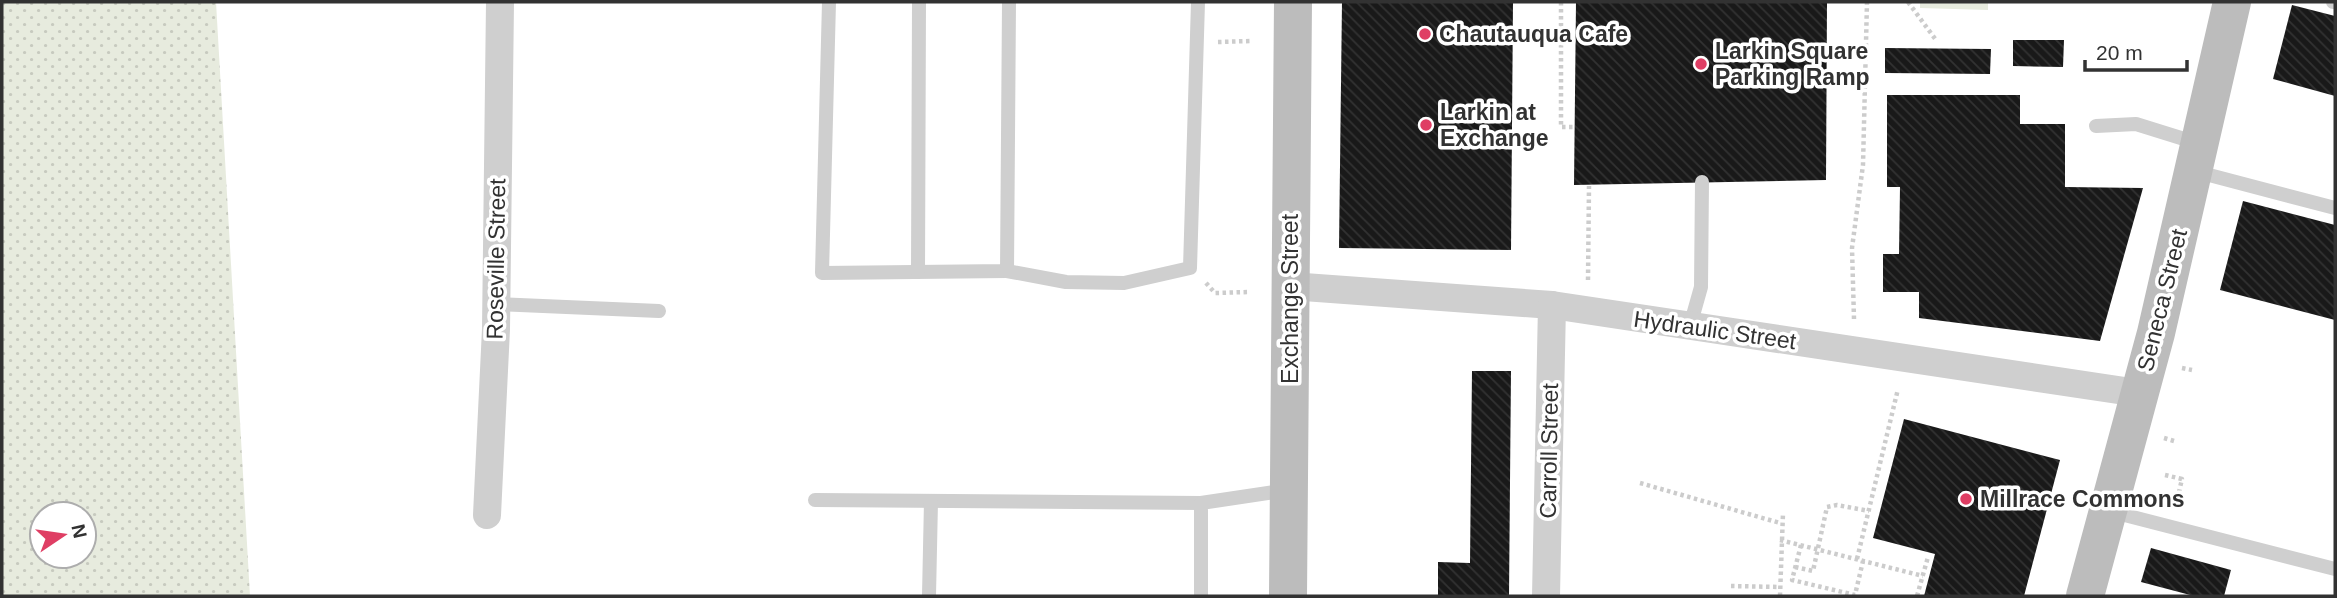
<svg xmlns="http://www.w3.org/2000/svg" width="2337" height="598" font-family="Arial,sans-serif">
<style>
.grass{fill:url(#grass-dots);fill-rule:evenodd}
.park{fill:#e7ebde}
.building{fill:url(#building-back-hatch)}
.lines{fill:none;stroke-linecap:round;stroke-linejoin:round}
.path{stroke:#ccc;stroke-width:4.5;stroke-dasharray:3.5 3.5;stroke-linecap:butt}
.lane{stroke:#cfcfcf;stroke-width:14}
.street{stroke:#cfcfcf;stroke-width:28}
.secondary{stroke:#bcbcbc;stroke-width:38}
.poi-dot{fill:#df3e64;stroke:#fff;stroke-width:2.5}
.labels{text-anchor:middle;stroke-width:7;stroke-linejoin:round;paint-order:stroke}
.poi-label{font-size:23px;font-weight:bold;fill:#323232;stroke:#fff;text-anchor:start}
.street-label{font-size:23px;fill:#323232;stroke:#fff}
</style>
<defs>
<pattern id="grass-dots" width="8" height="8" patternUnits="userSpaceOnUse" patternTransform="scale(1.75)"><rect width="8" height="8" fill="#e7ebde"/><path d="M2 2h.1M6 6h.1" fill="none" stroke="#c7cabf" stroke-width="1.8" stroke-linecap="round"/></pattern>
<pattern id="building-back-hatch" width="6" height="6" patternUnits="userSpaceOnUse" patternTransform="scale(1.75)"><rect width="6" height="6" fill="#191919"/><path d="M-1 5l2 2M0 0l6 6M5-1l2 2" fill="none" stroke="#323232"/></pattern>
</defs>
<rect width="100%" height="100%" fill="#fff"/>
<path class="grass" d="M2 2H216L250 596H2ZM42 514H84V556H42Z"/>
<path class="park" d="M1920 2H1988V10L1920 8Z"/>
<g class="building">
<path d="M1342 2H1513L1511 250 1339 248Z"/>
<path d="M1576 2H1827L1826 180 1574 185Z"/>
<path d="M2292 5 2335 16V96L2273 79Z"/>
<path d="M2013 40H2064L2063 67 2013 66Z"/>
<path d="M1885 48 1991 49 1990 74 1885 73Z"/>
<path d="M1887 95H2020V124H2065V187L2143 188 2100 341 1919 318V292H1883V254H1899L1900 187H1887Z"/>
<path d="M2243 201 2335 225V320L2220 290Z"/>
<path d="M1472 371H1511L1509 596H1438V562L1470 563Z"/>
<path d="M1904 419 2060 460 2024 596H1924L1935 554 1873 538Z"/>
<path d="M2151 548 2231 570 2224 596H2194L2141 582Z"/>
</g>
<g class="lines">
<g class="path">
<path d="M1561 2V127H1575"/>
<path d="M1908 2 1936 40"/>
<path d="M1524 39H1561"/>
<path d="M1218 42 1251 41"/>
<path d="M1588 280 1589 186"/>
<path d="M1206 283 1215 293 1249 292"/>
<path d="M1854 319 1852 248 1863 165 1867 2"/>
<path d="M2182 368 2192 370"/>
<path d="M2164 438 2174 441"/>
<path d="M2165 475 2182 479 2176 505"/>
<path d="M1640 483 1780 523"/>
<path d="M1780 540 1923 576"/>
<path d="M1801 545 1792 580 1855 595 1863 561"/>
<path d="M1857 559 1898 389"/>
<path d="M1795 567 1813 571 1827 507 1837 505 1869 511"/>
<path d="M1731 586 1780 587"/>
<path d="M1780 596 1783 513"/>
<path d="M1917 596 1928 557"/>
</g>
<g class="lane">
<path d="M829 2 822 273 1007 271 1009 2"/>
<path d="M2333 2H2335"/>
<path d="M2096 126 2136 124 2197 143"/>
<path d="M2194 171 2335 208"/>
<path d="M1007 271 1066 282 1124 283 1190 268 1198 2"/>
<path d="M918 272 919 2"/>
<path d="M496 304 659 311"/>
<path d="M1690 326 1701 287 1702 182"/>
<path d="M815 500 1201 503"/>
<path d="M2109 511 2335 569"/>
<path d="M929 596 931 501"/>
<path d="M1201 596V503L1288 490"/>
</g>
<g class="street">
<path d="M1290 286 1552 305 2138 393"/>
<path d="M487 515 496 329 500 2"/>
<path d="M1546 596 1552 305"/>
</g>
<g class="secondary">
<path d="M1288 596 1293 2"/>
<path d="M2085 596 2156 333 2232 2"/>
</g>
</g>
<g class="poi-dot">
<circle cx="1425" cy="34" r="7"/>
<circle cx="1701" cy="64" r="7"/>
<circle cx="1426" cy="125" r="7"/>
<circle cx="1966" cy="499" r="7"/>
</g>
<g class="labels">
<g class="poi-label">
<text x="1439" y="42">Chautauqua Cafe</text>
<text x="1715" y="59">Larkin Square<tspan x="1715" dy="26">Parking Ramp</tspan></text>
<text x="1440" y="120">Larkin at<tspan x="1440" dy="26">Exchange</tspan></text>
<text x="1980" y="507">Millrace Commons</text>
</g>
<g class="street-label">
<text transform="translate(496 259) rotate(-89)" y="8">Roseville Street</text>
<text transform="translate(1290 299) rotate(-90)" y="8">Exchange Street</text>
<text transform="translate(2162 300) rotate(-76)" y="8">Seneca Street</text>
<text transform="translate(1715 330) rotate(8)" y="8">Hydraulic Street</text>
<text transform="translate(1549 451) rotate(-89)" y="8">Carroll Street</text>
</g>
</g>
<rect width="2337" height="598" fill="none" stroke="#323232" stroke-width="7"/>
<g transform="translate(63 535) rotate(77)"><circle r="33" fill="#ffffff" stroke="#adadad" stroke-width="2"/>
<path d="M0-5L12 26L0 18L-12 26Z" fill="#df3e64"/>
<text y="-10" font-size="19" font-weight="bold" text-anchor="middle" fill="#323232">N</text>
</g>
<path d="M2085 60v10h102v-10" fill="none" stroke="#323232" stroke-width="3.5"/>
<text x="2096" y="60" font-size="21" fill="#323232" stroke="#ffffff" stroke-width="5" paint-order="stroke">20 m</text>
</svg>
